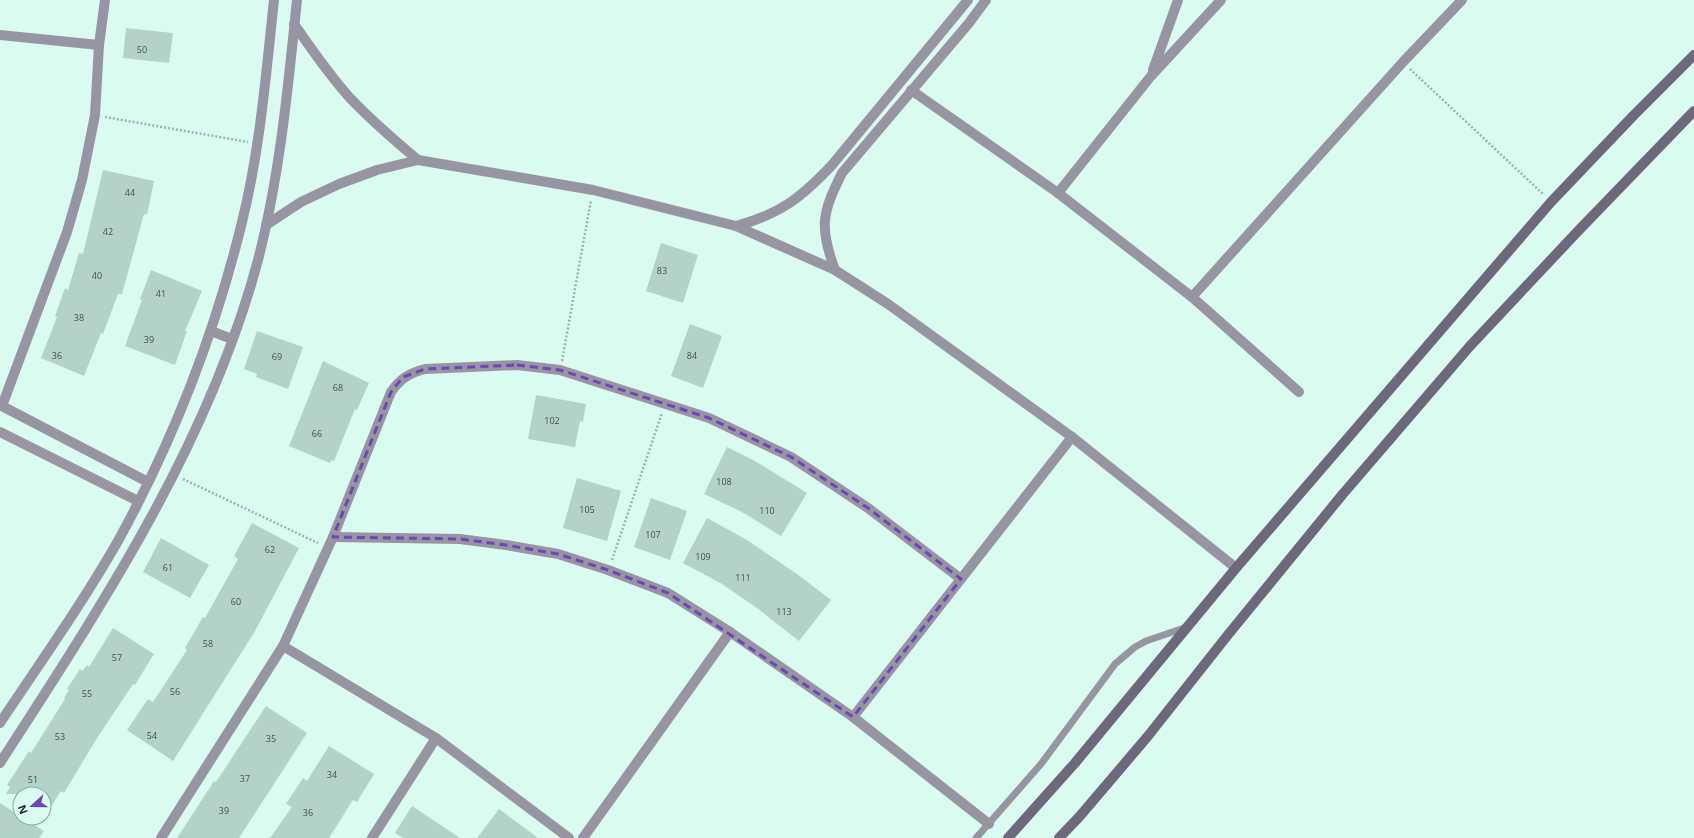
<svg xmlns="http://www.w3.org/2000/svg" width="1694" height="838" font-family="'Open Sans',sans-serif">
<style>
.building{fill:#b3d3c9}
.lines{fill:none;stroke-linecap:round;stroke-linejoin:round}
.path{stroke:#9ab4ac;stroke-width:2.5;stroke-dasharray:2 2;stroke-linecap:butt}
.lane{stroke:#9895a3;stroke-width:7}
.street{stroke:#9895a3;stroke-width:10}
.secondary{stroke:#6d687c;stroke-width:10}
.marked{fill:none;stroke:#7044bc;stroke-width:3;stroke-dasharray:8 5;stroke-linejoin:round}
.labels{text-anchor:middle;stroke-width:3;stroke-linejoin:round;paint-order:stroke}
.number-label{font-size:9px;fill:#40514c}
</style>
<rect width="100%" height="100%" fill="#dafbf0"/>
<g class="building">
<path d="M126 28 173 33 169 63 123 58Z"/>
<path d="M103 170 154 181 147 215 144 214 122 294H118L103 334 101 333 84 376 41 358 57 317 55 316 65 288 68 290 79 253 83 254Z"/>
<path d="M661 243 698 255 683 303 646 291Z"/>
<path d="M151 270 202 291 185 331H187L175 365 125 346 142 300 140 299Z"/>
<path d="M690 324 722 336 703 388 671 376Z"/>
<path d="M257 331 303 347 288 389 256 377 257 374 244 369Z"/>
<path d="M323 361 369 383 357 410 355 409 334 461 331 460 330 463 289 446Z"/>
<path d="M536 395 586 404 583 422 580 421 575 447 528 439Z"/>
<path d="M727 447 755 461 807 493 781 536 742 512 704 494Z"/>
<path d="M577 478 621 491 607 541 563 528Z"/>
<path d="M651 498 687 511 670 560 634 547Z"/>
<path d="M707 518 747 540 797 574 831 600 799 641 757 608 722 584 683 563Z"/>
<path d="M252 523 299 548 255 631 173 761 127 730 148 699 153 702 187 650 185 648 203 617 205 618 238 559 234 556Z"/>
<path d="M161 538 209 565 190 598 143 572Z"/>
<path d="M113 628 154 654 135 685 133 684 97 738 64 793 61 791 44 817V794H6L10 787 7 785 29 751 31 753 65 699 64 698 69 690 67 689 80 669 82 671 87 665 89 667Z"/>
<path d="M266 706 307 733 239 838H177L214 781 216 782Z"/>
<path d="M329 746 374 774 357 802 353 800 329 838H270L292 807 286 804 303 778 307 781Z"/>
<path d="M0 803 20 816V818H24L44 831 39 838H0Z"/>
<path d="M412 806 460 838H403L395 833Z"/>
<path d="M499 809 538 838H477Z"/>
</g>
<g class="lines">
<g class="path">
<path d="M1410 69 1544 195"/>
<path d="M105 117 248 142"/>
<path d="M562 361 591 200"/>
<path d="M183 479 318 543"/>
<path d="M612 560 662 413"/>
</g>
<path class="lane" d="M976 838 1041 764 1115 664 1135 647 1146 641 1187 627"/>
<g class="street">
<path d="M294 24C312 50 329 75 350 98 371 120 394 140 418 160"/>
<path d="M0 35 99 45"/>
<path d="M1153 70 1178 0"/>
<path d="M911 90 1058 193 1192 297 1299 392"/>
<path d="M1058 193 1151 76 1221 0"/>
<path d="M266 225 301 202 339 184 377 170 418 160 593 190 736 226 835 270 888 304 1072 437 1236 568"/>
<path d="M736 226C780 214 801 198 832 165L968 0"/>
<path d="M835 270C819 227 822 213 842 173L969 23 986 0"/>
<path d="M1192 297 1403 62 1462 0"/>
<path d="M211 331 232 339"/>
<path d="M0 405 148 482"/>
<path d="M2 406 67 232 82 180 95 115 99 45 105 0"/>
<path d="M0 432 138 501"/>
<path d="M333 537 460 539 506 545 558 554 608 570 668 593 730 632 853 717 989 824"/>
<path d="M283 646 436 738 569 838"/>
<path d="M853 717 1072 437"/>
<path d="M0 723C40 663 82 604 118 541 173 441 215 333 242 222 260 150 266 74 274 0"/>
<path d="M0 763C102 605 209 444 258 260 280 175 288 87 297 0"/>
<path d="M161 838 283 646 333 537 391 392C400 379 409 373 425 369L517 365 560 370 709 418 791 457 868 508 961 579"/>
<path d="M372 838 436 738"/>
<path d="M583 838 730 632"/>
</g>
<g class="secondary">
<path d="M1008 838 1075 763 1236 568 1551 202 1634 115 1694 55"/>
<path d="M1059 838 1080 816 1148 736 1227 636 1342 495 1470 346 1579 230 1694 111"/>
</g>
</g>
<path class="marked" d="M517 365 560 370 709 418 791 457 868 508 961 579 853 717 668 593 608 570 558 554 506 545 460 539 333 537 391 392 403 377 425 369Z"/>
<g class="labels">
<g class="number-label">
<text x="142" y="53">50</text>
<text x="130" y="196">44</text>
<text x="108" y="235">42</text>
<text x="662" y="274">83</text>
<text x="97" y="279">40</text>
<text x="161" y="297">41</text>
<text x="79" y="321">38</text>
<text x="149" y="343">39</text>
<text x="57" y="359">36</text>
<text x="692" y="359">84</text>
<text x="277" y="360">69</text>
<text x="338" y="391">68</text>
<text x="552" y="424">102</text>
<text x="317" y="437">66</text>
<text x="724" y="485">108</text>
<text x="587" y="513">105</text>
<text x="767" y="514">110</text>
<text x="653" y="538">107</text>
<text x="270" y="553">62</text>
<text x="703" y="560">109</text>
<text x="168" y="571">61</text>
<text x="743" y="581">111</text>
<text x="236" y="605">60</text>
<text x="784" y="615">113</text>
<text x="208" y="647">58</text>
<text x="117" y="661">57</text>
<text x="175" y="695">56</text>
<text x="87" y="697">55</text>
<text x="152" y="739">54</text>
<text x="60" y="740">53</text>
<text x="271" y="742">35</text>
<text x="332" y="778">34</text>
<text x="245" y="782">37</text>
<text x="33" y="783">51</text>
<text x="224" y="814">39</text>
<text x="308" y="816">36</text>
</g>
</g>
<g transform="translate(32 806) rotate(249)"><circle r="19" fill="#dafbf0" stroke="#8da69e"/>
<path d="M0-3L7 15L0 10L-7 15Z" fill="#7044bc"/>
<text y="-6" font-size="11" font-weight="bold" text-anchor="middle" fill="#192622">N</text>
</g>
</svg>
